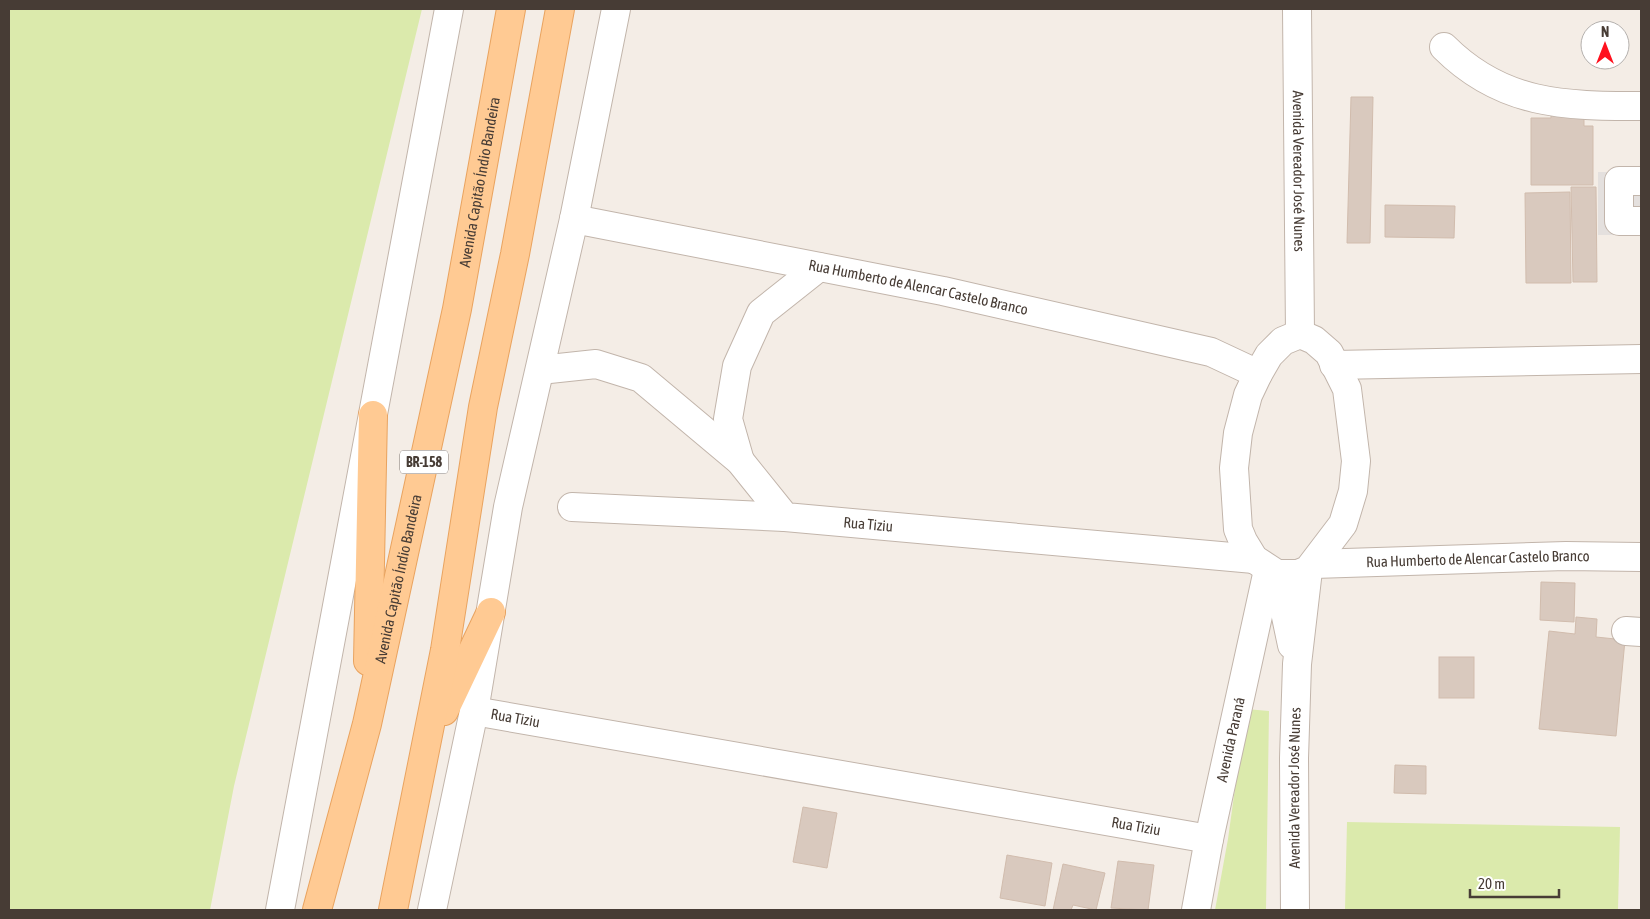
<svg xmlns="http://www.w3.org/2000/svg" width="1650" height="919" font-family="'Asap Condensed',sans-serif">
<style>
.green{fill:#dbeaac}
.parking{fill:#e4e0de}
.building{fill:#d9c9be;stroke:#d1bcad}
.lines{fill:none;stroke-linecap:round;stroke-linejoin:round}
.minor-casing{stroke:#c2b5ab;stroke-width:30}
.major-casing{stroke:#e9a35f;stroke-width:30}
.minor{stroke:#fff;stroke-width:28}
.major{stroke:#ffca93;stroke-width:28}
.labels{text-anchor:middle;stroke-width:4.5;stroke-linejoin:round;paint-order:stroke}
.shield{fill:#fff;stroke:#7e7672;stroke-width:1}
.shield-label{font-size:14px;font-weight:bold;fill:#473c35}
.street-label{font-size:15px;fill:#473c35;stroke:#fff}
</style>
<rect width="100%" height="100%" fill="#f4ede6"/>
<g class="green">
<path d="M9 9H422L234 786 210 910H9Z"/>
<path d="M1246 709 1269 711 1266 910H1215L1228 839Z"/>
<path d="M1347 822 1620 827 1618 910H1345Z"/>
</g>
<rect class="parking" x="1598" y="172" width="43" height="63"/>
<g class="building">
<path d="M1351 97H1373L1370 243H1347Z"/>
<path d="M1551 110H1584V126H1593V185H1531V118H1551Z"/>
<path d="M1571 187H1596L1597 282H1573Z"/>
<path d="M1570 192 1571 283H1526L1525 193Z"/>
<path d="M1385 205 1455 206 1454 238 1385 237Z"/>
<path d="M1541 582 1575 583 1574 622 1540 620Z"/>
<path d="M1576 617 1597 619 1596 637 1625 640 1616 736 1539 729 1549 631 1575 634Z"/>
<rect x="1439" y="657" width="35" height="41"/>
<path d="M1395 765 1426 766V794L1394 793Z"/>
<path d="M803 807 837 813 827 868 793 862Z"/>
<path d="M1007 855 1052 863 1045 906 1000 898Z"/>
<path d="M1118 861 1154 865 1148 910 1111 908Z"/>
<path d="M1063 864 1105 873 1096 910 1073 905 1071 910H1053Z"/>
</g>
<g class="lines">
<defs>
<g id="minor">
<path id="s1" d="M1297 9 1300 334"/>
<path d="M1444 47C1502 105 1564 106 1641 106"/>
<path d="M1641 181H1619V221H1641"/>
<path id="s2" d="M574 219 943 291 1211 352 1258 374"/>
<path d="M1300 334 1314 340 1329 353 1347 389 1356 461 1353 491 1343 524 1308 570 1298 574H1277L1254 559 1243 541 1238 529 1234 468 1238 433 1248 395 1258 374 1269 355 1283 341Z"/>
<path d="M1334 365 1641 359"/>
<path id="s3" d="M540 370 596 364 641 378 740 461 785 517 1254 559"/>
<path d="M740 461 728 419 737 366 761 313 819 267"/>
<path d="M572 507 785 517"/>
<path id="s4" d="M1314 564 1566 556 1641 557"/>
<path d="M1277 574 1292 645"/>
<path d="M1626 631 1641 632"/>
<path id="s5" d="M474 711 1209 839"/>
<path d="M280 910 449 9"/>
<path d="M432 910 474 711 508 507 574 219 616 9"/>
<path id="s6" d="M1196 910 1209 839 1268 570"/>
<path id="s7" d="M1295 910 1294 758 1297 664 1308 570"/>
</g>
<g id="major">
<path d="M368 661 373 415"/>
<path d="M444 711 491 612"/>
<path id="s8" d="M317 910 367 724 457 309 511 9"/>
<path d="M393 910 445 650 483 407 515 254 560 9"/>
</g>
</defs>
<use href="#minor" class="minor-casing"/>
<use href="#major" class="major-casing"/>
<use href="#minor" class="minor"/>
<use href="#major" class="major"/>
</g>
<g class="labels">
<rect class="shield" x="400" y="450.5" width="48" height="23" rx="4"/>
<g class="shield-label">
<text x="424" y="467">BR-158</text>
</g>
<g class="street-label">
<text dy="5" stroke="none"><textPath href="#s1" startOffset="162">Avenida Vereador José Nunes</textPath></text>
<text dy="5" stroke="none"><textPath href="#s8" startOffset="746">Avenida Capitão Índio Bandeira</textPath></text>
<text dy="5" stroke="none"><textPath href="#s2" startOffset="351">Rua Humberto de Alencar Castelo Branco</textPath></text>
<text dy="5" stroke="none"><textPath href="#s3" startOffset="388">Rua Tiziu</textPath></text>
<text dy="5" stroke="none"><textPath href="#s4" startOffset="164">Rua Humberto de Alencar Castelo Branco</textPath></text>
<text dy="5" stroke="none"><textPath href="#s8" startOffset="341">Avenida Capitão Índio Bandeira</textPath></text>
<text dy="5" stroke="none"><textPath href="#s5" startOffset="42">Rua Tiziu</textPath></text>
<text dy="5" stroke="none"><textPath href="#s6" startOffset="174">Avenida Paraná</textPath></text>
<text dy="5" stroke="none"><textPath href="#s7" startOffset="122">Avenida Vereador José Nunes</textPath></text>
<text dy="5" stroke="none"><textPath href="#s5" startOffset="672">Rua Tiziu</textPath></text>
</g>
</g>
<rect width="1650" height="919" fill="none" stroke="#473c35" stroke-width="20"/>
<g transform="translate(1605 45)"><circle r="24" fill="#ffffff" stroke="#b5b1ae"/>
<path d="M0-4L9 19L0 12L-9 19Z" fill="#ff111e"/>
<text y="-8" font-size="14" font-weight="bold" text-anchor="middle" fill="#473c35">N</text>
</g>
<path d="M1470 889v8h89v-8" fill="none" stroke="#473c35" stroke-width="2.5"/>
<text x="1478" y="889" font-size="15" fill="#473c35" stroke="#ffffff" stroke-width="4" paint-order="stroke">20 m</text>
</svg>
